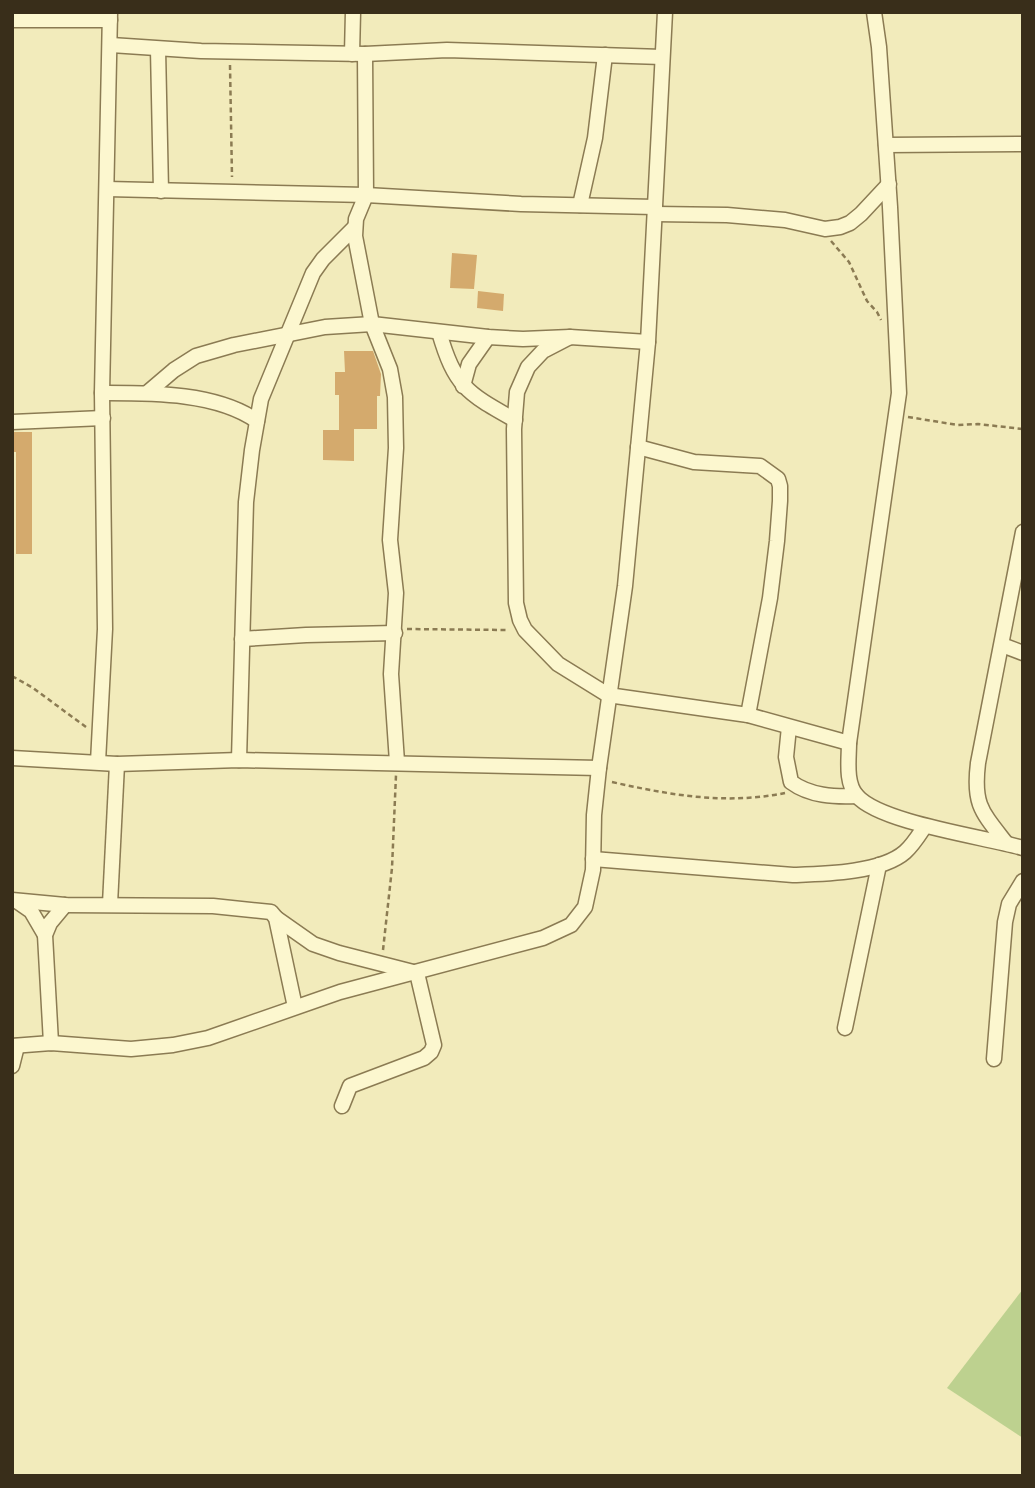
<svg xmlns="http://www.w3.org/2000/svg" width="1035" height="1488" font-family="'PT Serif',serif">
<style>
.green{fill:#bdd18f}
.building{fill:#d4aa6d}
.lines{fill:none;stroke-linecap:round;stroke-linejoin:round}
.minor-casing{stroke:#8b7b53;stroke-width:17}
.path{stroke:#8b7b53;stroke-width:2.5;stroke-dasharray:5 3.5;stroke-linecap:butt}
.minor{stroke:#fcf7cf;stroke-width:14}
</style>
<rect width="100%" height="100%" fill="#f2ebbb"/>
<path class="green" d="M1023 1289V1438L947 1388Z"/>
<g class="building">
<path d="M452 253 477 255 474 289 450 288Z"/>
<path d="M478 291 504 294 503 311 477 308Z"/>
<path d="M344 351H373L381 374 380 396H377V429H354V461L323 460V430H339V395H335V372H345Z"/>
<path d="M12 432H32V554H16V452H12Z"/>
</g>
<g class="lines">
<defs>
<g id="minor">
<path d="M874 12 879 47 890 207 899 393 849 743C849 759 845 783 857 796 881 823 985 837 1023 848"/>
<path d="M12 20H110"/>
<path d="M111 45 201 51 365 54 447 50 662 57"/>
<path d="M158 49 161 191"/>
<path d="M352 54 353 12"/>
<path d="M365 54 366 195 356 219 355 236 372 324 390 369 395 397 396 448 390 540 396 593 391 674 397 762"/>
<path d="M886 145 1023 144"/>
<path d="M107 189 366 195 521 204 655 207"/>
<path d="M580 205 595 138 605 55"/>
<path d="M655 214 727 215 785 220 825 229 840 227 850 223 861 214 889 184"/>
<path d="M439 332C455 387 467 393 515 420"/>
<path d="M570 337 543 351 528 367 517 392 514 429 516 603 520 620 525 630 558 664 608 695 748 715 849 743"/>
<path d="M463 386 469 364 488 337"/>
<path d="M102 393C150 393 216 392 257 421"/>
<path d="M147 393 174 370 196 356 234 345 325 327 372 324 488 337 523 339 570 337 648 342"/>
<path d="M12 422 103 418"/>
<path d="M638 447 694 462 760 466 778 479 780 486V501L777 541 770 598 748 715"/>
<path d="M242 639 306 635 395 633"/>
<path d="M1002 645 1023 653"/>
<path d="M789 727 786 757 791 782C810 796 834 797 857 796"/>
<path d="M12 758 117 764 239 760 599 768"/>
<path d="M239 760 246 502 252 450 261 399 313 273 323 259 355 227"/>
<path d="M98 762 105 629 102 393 110 12"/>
<path d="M1006 843C981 811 973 804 978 763L1023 532"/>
<path d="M593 859 793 875C824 874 881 873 905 852 913 845 919 835 925 826"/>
<path d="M12 900 65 905 213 906 271 912 276 918 295 1007"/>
<path d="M18 902 31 911 45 935"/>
<path d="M110 904 117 764"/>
<path d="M276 918 313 944 339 953 417 973 434 1045 431 1052 424 1058 350 1086 342 1106"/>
<path d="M845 1028 879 865"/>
<path d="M51 1043 45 935 50 923 65 905"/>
<path d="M12 1046 51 1043 131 1049 173 1045 208 1038 340 992 543 938 571 925 585 907 593 870 594 815 599 768 625 586 648 342 665 12"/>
<path d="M994 1059 1005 922 1009 904 1023 881"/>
<path d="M12 1066 17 1046"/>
</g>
</defs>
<use href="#minor" class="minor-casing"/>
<g class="path">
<path d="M230 65 232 177"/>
<path d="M831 241 849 262 867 301 877 312 881 320"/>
<path d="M908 417 958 425 978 424 1023 429"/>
<path d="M407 629 508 630"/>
<path d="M12 676 33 688 86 727"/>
<path d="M612 782C670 795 726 805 785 793"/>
<path d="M383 950 392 868 396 775"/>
</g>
<use href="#minor" class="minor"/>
</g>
<rect width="1035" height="1488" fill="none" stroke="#392e1a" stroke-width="28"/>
</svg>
